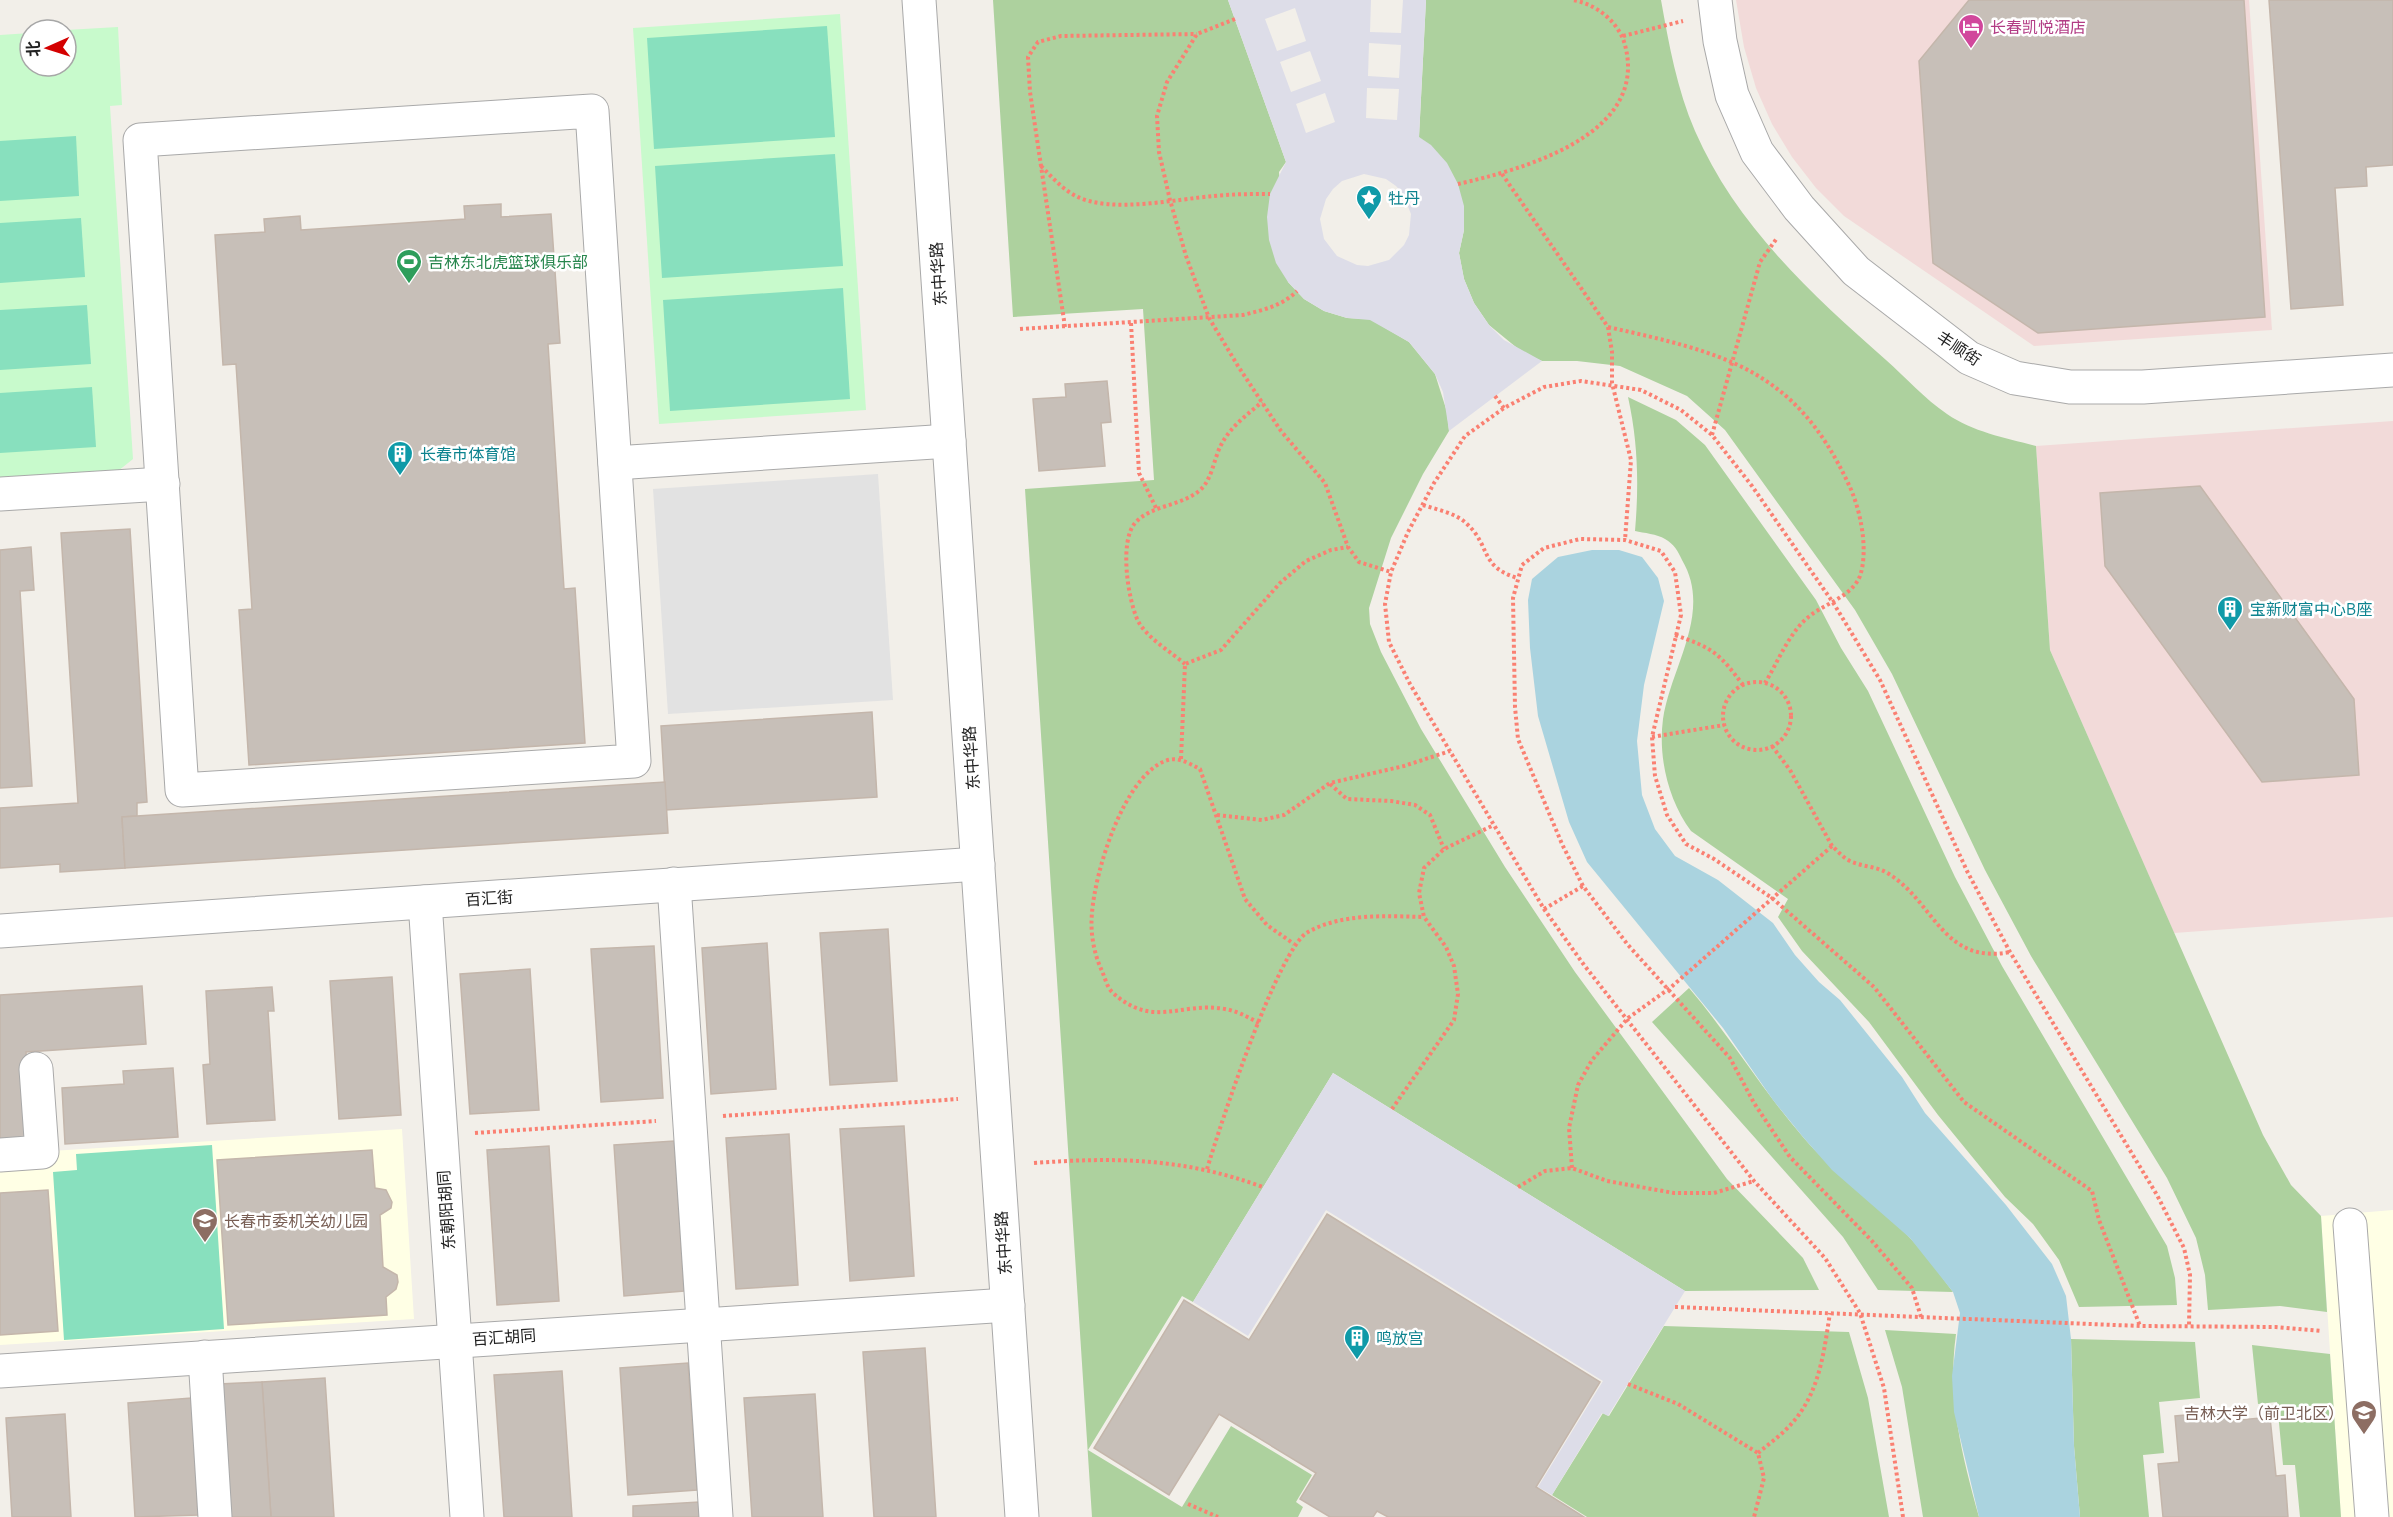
<svg xmlns="http://www.w3.org/2000/svg" width="2393" height="1517" font-family="Ubuntu,'Noto Sans SC',sans-serif">
<style>
.commercial{fill:#f2dad9}
.education{fill:#ffffe5}
.forest{fill:#add19e}
.park{fill:#c8facc}
.pitch{fill:#88e0be}
.parking{fill:#e2e2e2}
.plaza{fill:#dddde8;fill-rule:evenodd}
.water{fill:#aad3df}
.building{fill:#c7bfb8;stroke:#c4b6ab;stroke-width:1.5}
.lines{fill:none;stroke-linecap:round;stroke-linejoin:round}
.minor-casing{stroke:#a9a9a9;stroke-width:35}
.path{stroke:#fa8072;stroke-width:4;stroke-dasharray:3 3;stroke-linecap:butt}
.minor{stroke:#fff;stroke-width:33}
.labels{text-anchor:middle;stroke-width:5;stroke-linejoin:round;paint-order:stroke}
.hotel-label{font-size:16px;fill:#b23c85;stroke:#fff;text-anchor:start}
.culture-label{font-size:16px;fill:#0d838f;stroke:#fff;text-anchor:start}
.leisure-label{font-size:16px;fill:#27864d;stroke:#fff;text-anchor:start}
.street-label{font-size:16px;fill:#222;stroke:#fff}
.education-label{font-size:16px;fill:#785e54;stroke:#fff;text-anchor:start}
</style>
<rect width="100%" height="100%" fill="#f2efe9"/>
<g class="commercial">
<path d="M1736 0H2249L2272 330 2034 346 1844 216 1816 188 1792 157 1772 124 1756 88 1744 47Z"/>
<path d="M2393 421V917L2174 933 2050 650 2036 446Z"/>
</g>
<g class="education">
<path d="M402 1129 414 1319 0 1345V1169L51 1166V1151Z"/>
<path d="M2393 1210V1517H2341L2321 1216Z"/>
</g>
<g class="forest">
<path d="M993 0H1228L1286 162 1279 172 1288 282 1304 299 1324 311 1347 318 1370 319 1409 342 1435 374 1447 412 1449 431 1423 474 1391 538 1369 608 1370 624 1381 652 1421 729 1505 867 1575 972 1727 1179 1803 1258 1819 1290 1685 1291 1333 1073 1193 1302 1182 1296 1088 1450 1182 1507 1231 1426 1312 1475 1296 1502 1303 1507 1298 1517H1092L1025 489 1154 480 1143 309 1013 317Z"/>
<path d="M1426 0H1661C1669 45 1677 89 1695 131 1736 225 1811 294 1886 360 1905 377 1925 399 1947 414 1973 432 2006 438 2036 446L2050 650 2263 1135 2291 1185 2321 1216 2327 1312 2280 1306 2208 1310 2205 1275 2196 1238 2167 1178 2031 956 1985 870 1892 674 1855 610 1725 430 1687 396 1620 366 1577 361H1542L1522 352 1489 325 1474 303 1464 279 1459 253 1464 230 1419 137Z"/>
<path d="M1628 397 1676 420 1705 445 1816 600 1841 648 1868 691 1955 877 2002 966 2167 1246 2175 1278 2177 1305 2079 1307 2059 1260 2033 1224 2005 1197 1938 1115 1869 1022 1802 951 1778 917 1788 899 1691 831C1668 800 1658 757 1663 719 1671 666 1713 612 1682 560 1678 551 1674 544 1665 539 1657 534 1644 533 1635 531 1639 485 1638 442 1628 397Z"/>
<path d="M1689 988C1730 1036 1762 1090 1803 1137 1835 1175 1876 1202 1910 1238 1926 1254 1939 1274 1953 1292L1878 1290 1843 1237 1652 1022Z"/>
<path d="M1664 1326 1849 1332 1868 1398 1889 1517H1587L1552 1495 1603 1413 1609 1416Z"/>
<path d="M1885 1330 1956 1334C1947 1398 1962 1455 1979 1517H1923L1902 1387Z"/>
<path d="M2071 1339 2195 1342 2200 1398 2159 1402 2164 1453 2143 1455 2149 1517H2080L2074 1446Z"/>
<path d="M2252 1345 2330 1354 2341 1517H2300L2295 1465H2283L2277 1402 2258 1404Z"/>
</g>
<g class="park">
<path d="M840 14 866 410 659 424 633 28Z"/>
<path d="M118 27 122 105 110 106 133 459 118 471 0 479V35L30 33V66H66V30Z"/>
</g>
<g class="pitch">
<path d="M827 26 835 137 654 149 647 38Z"/>
<path d="M76 136 79 196 0 201V141Z"/>
<path d="M835 154 843 266 662 278 655 166Z"/>
<path d="M81 218 85 277 0 283V223Z"/>
<path d="M843 288 850 399 670 411 663 300Z"/>
<path d="M87 305 91 364 0 370V310Z"/>
<path d="M92 387 96 447 0 453V393Z"/>
<path d="M212 1145 224 1329 64 1340 53 1172 77 1170 76 1154Z"/>
</g>
<path class="parking" d="M878 474 893 700 668 714 653 489Z"/>
<g class="plaza">
<path d="M1228 0H1371L1370 32 1401 33 1403 0H1426L1419 137 1431 145 1447 163 1458 184 1464 206V230L1459 253 1464 279 1474 303 1489 325 1504 340 1542 361 1449 431 1443 392 1435 374 1409 342 1370 320 1347 318 1324 311 1304 299 1288 282 1276 263 1269 240 1267 217 1270 194 1286 162ZM1295 8 1306 41 1277 51 1265 19ZM1369 43 1401 45 1399 78 1368 76ZM1310 51 1321 81 1291 92 1280 62ZM1367 88 1399 89 1397 120 1366 118ZM1325 93 1335 122 1306 133 1296 104ZM1364 174 1386 179 1396 186 1403 194 1411 214 1409 235 1404 245 1389 260 1368 266 1357 265 1337 256 1324 239 1320 219 1326 199 1333 189 1342 181Z"/>
<path d="M1333 1073 1685 1291 1608 1416 1602 1413 1552 1495 1538 1487 1603 1381 1326 1210 1248 1336 1193 1302Z"/>
</g>
<path class="water" d="M1592 550H1619L1642 557 1658 578 1664 601 1644 685 1637 741 1642 795 1655 829 1675 856 1718 880 1773 923 1795 955 1819 982 1840 1000 1902 1077 1925 1113 2006 1205 2052 1264 2066 1296 2071 1339 2074 1446 2080 1517H1979L1954 1412 1952 1376 1960 1313 1953 1292 1910 1238 1832 1170 1803 1137 1773 1100 1723 1028 1587 862 1569 822 1538 716 1530 648 1528 600 1532 579 1558 557Z"/>
<g class="building">
<path d="M1969 0H2244L2265 317 2038 333 1933 263 1919 61Z"/>
<path d="M2269 0H2393V165L2366 167 2367 186 2335 188 2343 305 2291 309Z"/>
<path d="M501 204V217L551 214 560 343 548 344 564 589 575 588 585 743 249 765 239 610 252 609 236 364 223 365 215 235 265 232 264 219 300 216 301 230 465 219 464 206Z"/>
<path d="M1107 381 1111 422 1101 423 1105 466 1039 471 1033 399 1066 397 1065 384Z"/>
<path d="M2200 486 2354 699 2359 775 2262 782 2105 566 2100 493Z"/>
<path d="M130 529 147 802 137 803V816L122 817 125 868 60 872V864L0 868V808L78 803 61 533Z"/>
<path d="M31 547 34 590 20 591 32 786 0 788V550Z"/>
<path d="M872 712 877 797 666 810 661 726Z"/>
<path d="M665 782 668 833 125 868 122 817Z"/>
<path d="M888 929 897 1081 830 1085 820 933Z"/>
<path d="M767 943 776 1089 711 1094 702 948Z"/>
<path d="M654 946 663 1098 601 1102 591 949Z"/>
<path d="M530 969 539 1110 470 1114 460 974Z"/>
<path d="M392 977 401 1115 339 1119 330 981Z"/>
<path d="M142 986 146 1044 26 1052 32 1141 0 1143V995Z"/>
<path d="M272 987 274 1011H268L275 1120 207 1124 203 1065 210 1064 206 991Z"/>
<path d="M173 1068 178 1137 65 1144 62 1088 124 1084 123 1071Z"/>
<path d="M904 1126 914 1276 850 1281 840 1129Z"/>
<path d="M789 1134 798 1285 736 1289 726 1138Z"/>
<path d="M674 1141 684 1291 624 1296 614 1145Z"/>
<path d="M549 1146 559 1301 497 1305 487 1150Z"/>
<path d="M372 1150 375 1188 386 1190 392 1202 391 1208 380 1215 383 1267 397 1275 398 1282 396 1289 386 1297 387 1315 228 1325 217 1160Z"/>
<path d="M48 1190 58 1331 0 1335V1193Z"/>
<path d="M1327 1214 1600 1382 1536 1487 1584 1517H1388L1377 1511 1373 1517H1330L1300 1499 1316 1473 1219 1414 1169 1495 1094 1448 1184 1300 1249 1340Z"/>
<path d="M925 1348 936 1517H874L863 1352Z"/>
<path d="M688 1363 697 1490 628 1495 620 1368Z"/>
<path d="M562 1371 572 1517H504L494 1375Z"/>
<path d="M325 1378 334 1517H271L262 1382Z"/>
<path d="M262 1382 271 1517H228L219 1384Z"/>
<path d="M815 1394 823 1517H752L744 1398Z"/>
<path d="M191 1398 198 1515 135 1517 128 1403Z"/>
<path d="M2229 1411 2230 1421 2270 1417 2276 1476 2285 1475 2288 1517H2163L2158 1464 2179 1462 2175 1416Z"/>
<path d="M65 1414 71 1517H12L6 1418Z"/>
<path d="M699 1502 700 1517H633V1506Z"/>
</g>
<g class="lines">
<defs>
<g id="minor">
<path d="M919 0 1022 1517"/>
<path d="M1715 0 1720 41 1732 95 1757 152 1799 208 1856 271 1969 358 2015 378 2070 387H2143L2393 370"/>
<path d="M592 111 634 761 182 790 140 140Z"/>
<path d="M615 463 949 441"/>
<path d="M0 494 163 484"/>
<path d="M674 884 716 1517"/>
<path d="M425 902 467 1517"/>
<path d="M0 931 978 864"/>
<path d="M0 1155 42 1152 36 1069"/>
<path d="M2350 1225 2372 1517"/>
<path d="M205 1357 215 1517"/>
<path d="M0 1371 1008 1305"/>
</g>
</defs>
<use href="#minor" class="minor-casing"/>
<g class="path">
<path d="M1235 19 1197 34 1167 82 1157 116 1159 152 1170 200 1186 256 1209 318 1238 366 1281 431 1325 483 1348 547 1359 562 1391 572"/>
<path d="M1623 36 1683 21"/>
<path d="M1041 166C1052 177 1062 189 1076 196 1110 214 1176 199 1214 196 1233 194 1251 194 1270 194"/>
<path d="M1502 174 1608 327 1612 352V383L1631 460 1625 540"/>
<path d="M1458 184C1524 169 1649 135 1625 45 1619 22 1596 4 1573 0"/>
<path d="M1131 323 1139 473 1157 510"/>
<path d="M1065 327 1030 92 1028 57 1038 42 1061 36 1197 34"/>
<path d="M1608 327C1723 353 1794 368 1848 483 1860 507 1869 549 1860 576 1852 596 1825 604 1811 615 1790 630 1778 662 1765 683"/>
<path d="M1020 329 1243 315C1263 310 1282 306 1297 291"/>
<path d="M1495 396 1504 408"/>
<path d="M1712 435 1760 262 1777 238"/>
<path d="M1423 505C1438 510 1456 513 1467 524 1491 546 1479 566 1517 578"/>
<path d="M1675 635C1713 648 1719 653 1743 685"/>
<path d="M1185 664C1171 652 1147 638 1138 621 1128 600 1119 542 1135 523 1151 505 1182 506 1200 490 1212 480 1214 458 1221 445 1230 427 1248 414 1262 402"/>
<circle cx="1757" cy="716" r="34"/>
<path d="M1652 737 1724 725"/>
<path d="M1772 746 1790 770 1832 846"/>
<path d="M1181 759 1185 664 1221 650 1280 583 1306 561 1331 550 1348 547"/>
<path d="M1330 784 1347 799 1391 801 1415 805 1430 815 1444 849"/>
<path d="M1217 815 1262 820 1284 815 1330 783 1404 766 1450 751"/>
<path d="M1544 909 1583 886"/>
<path d="M1259 1023C1248 1017 1237 1011 1225 1009 1181 1001 1153 1030 1112 992 1107 987 1105 978 1102 971 1094 954 1090 933 1092 913 1095 872 1123 778 1165 761 1178 756 1188 763 1200 769L1245 899 1267 925 1294 944"/>
<path d="M1392 1109 1454 1020 1458 994 1454 966 1446 947 1424 917 1419 893 1424 868 1444 849 1494 825"/>
<path d="M723 1116 958 1099"/>
<path d="M475 1133 656 1121"/>
<path d="M1034 1163C1118 1157 1183 1158 1263 1187"/>
<path d="M1572 1168 1569 1128 1578 1085 1592 1060 1628 1018 1670 988 1832 846C1837 850 1843 858 1850 861 1862 867 1877 866 1889 874 1935 903 1943 965 2010 952"/>
<path d="M1207 1169C1219 1129 1278 948 1308 932 1342 913 1387 916 1424 917"/>
<path d="M1518 1187 1545 1171 1572 1168 1607 1181 1674 1193H1714L1754 1181"/>
<path d="M1675 1307 2140 1326 2276 1327 2322 1331"/>
<path d="M1921 1317 1912 1288 1872 1241 1790 1157 1754 1103 1730 1058 1628 945 1583 886 1562 844 1518 739 1515 707 1513 598 1522 565 1544 548 1580 539 1625 540 1661 551 1675 572 1681 615 1652 737 1655 776 1667 815 1686 844 1714 859 1772 898 1874 987 1964 1102 2092 1191 2099 1220 2140 1326"/>
<path d="M1628 1384 1678 1404 1758 1453 1764 1478 1754 1517"/>
<path d="M1758 1453C1770 1443 1784 1433 1793 1422 1820 1391 1824 1351 1830 1313"/>
<path d="M1188 1504 1218 1517"/>
<path d="M1903 1517 1884 1388 1860 1313 1825 1258 1754 1181 1584 965 1544 909 1410 684 1389 642 1385 604 1391 572 1408 532 1434 483 1465 436 1504 408 1544 387 1581 381 1641 390 1681 410 1712 435 1752 486 1834 604 1880 680 1967 871 2010 952 2157 1195 2184 1248 2190 1275 2189 1326"/>
</g>
<use href="#minor" class="minor"/>
</g>
<defs>
<symbol id="hotel-pin" viewBox="-11 -11 22 30"><path d="M0 17L-7.5 6A9.5 9.5 0 1 1 7.5 6Z" fill="#d1479c" stroke="#fff"/><path d="M-6-4.5h1.5V1H6V5H4.5V3h-9V5H-6ZM-4 0a1.8 1.8 0 1 1 3.6 0ZM.5 0V-2.5h3Q6-2.5 6 0Z" fill="#fff"/></symbol>
<symbol id="sight-pin" viewBox="-11 -11 22 30"><path d="M0 17L-7.5 6A9.5 9.5 0 1 1 7.5 6Z" fill="#0f9aa8" stroke="#fff"/><path d="M0-6L1.8-2.2L6-1.7L2.9 1.2L3.7 5.4L0 3.3L-3.7 5.4L-2.9 1.2L-6-1.7L-1.8-2.2Z" fill="#fff"/></symbol>
<symbol id="stadium-pin" viewBox="-11 -11 22 30"><path d="M0 17L-7.5 6A9.5 9.5 0 1 1 7.5 6Z" fill="#2e9e5b" stroke="#fff"/><path d="M0-5a6.5 5 0 1 0 0 10a6.5 5 0 1 0 0-10ZM-3.5-1.8h7v3.6h-7Z" fill="#fff"/></symbol>
<symbol id="building-pin" viewBox="-11 -11 22 30"><path d="M0 17L-7.5 6A9.5 9.5 0 1 1 7.5 6Z" fill="#0f9aa8" stroke="#fff"/><path d="M-4-6H4V6H1V3H-1V6H-4ZM-2.5-4.3h1.7v1.8h-1.7ZM.8-4.3h1.7v1.8H.8ZM-2.5-1h1.7V.8h-1.7ZM.8-1h1.7V.8H.8Z" fill="#fff"/></symbol>
<symbol id="school-pin" viewBox="-11 -11 22 30"><path d="M0 17L-7.5 6A9.5 9.5 0 1 1 7.5 6Z" fill="#8d6e63" stroke="#fff"/><path d="M0-5L7-2L0 1L-7-2ZM-4 1L0 2.5L4 1V4Q0 6-4 4Z" fill="#fff"/></symbol>
<symbol id="university-pin" viewBox="-11 -11 22 30"><path d="M0 17L-7.5 6A9.5 9.5 0 1 1 7.5 6Z" fill="#8d6e63" stroke="#fff"/><path d="M0-5L7-2L0 1L-7-2ZM-4 1L0 2.5L4 1V4Q0 6-4 4Z" fill="#fff"/></symbol>
</defs>
<g fill-rule="evenodd">
<use href="#hotel-pin" x="1956" y="12" width="30" height="40"/>
<use href="#sight-pin" x="1354" y="183" width="30" height="40"/>
<use href="#stadium-pin" x="394" y="247" width="30" height="40"/>
<use href="#building-pin" x="385" y="439" width="30" height="40"/>
<use href="#building-pin" x="2215" y="594" width="30" height="40"/>
<use href="#school-pin" x="190" y="1206" width="30" height="40"/>
<use href="#building-pin" x="1342" y="1323" width="30" height="40"/>
<use href="#university-pin" x="2349" y="1398" width="30" height="40"/>
</g>
<g class="labels">
<g class="hotel-label">
<text x="1990" y="33">长春凯悦酒店</text>
</g>
<g class="culture-label">
<text x="1388" y="204">牡丹</text>
<text x="420" y="460">长春市体育馆</text>
<text x="2250" y="615">宝新财富中心B座</text>
<text x="1376" y="1344">鸣放宫</text>
</g>
<g class="leisure-label">
<text x="428" y="268">吉林东北虎篮球俱乐部</text>
</g>
<g class="street-label">
<text transform="translate(938 274) rotate(-94)" y="6">东中华路</text>
<text transform="translate(1959 348) rotate(33)" y="6">丰顺街</text>
<text transform="translate(971 758) rotate(-94)" y="6">东中华路</text>
<text transform="translate(489 898) rotate(-4)" y="6">百汇街</text>
<text transform="translate(446 1210) rotate(-94)" y="6">东朝阳胡同</text>
<text transform="translate(1003 1243) rotate(-94)" y="6">东中华路</text>
<text transform="translate(504 1337) rotate(-4)" y="6">百汇胡同</text>
</g>
<g class="education-label">
<text x="224" y="1227">长春市委机关幼儿园</text>
<text x="2344" y="1419" text-anchor="end">吉林大学（前卫北区）</text>
</g>
</g>
<g transform="translate(48 48) rotate(267)"><circle r="28" fill="#ffffff" stroke="#a7a7a7" stroke-width="1.5"/>
<path d="M0-4.5L10 22L0 15L-10 22Z" fill="#d40000"/>
<text y="-9" font-size="16" font-weight="bold" text-anchor="middle" fill="#222222">北</text>
</g>
</svg>
